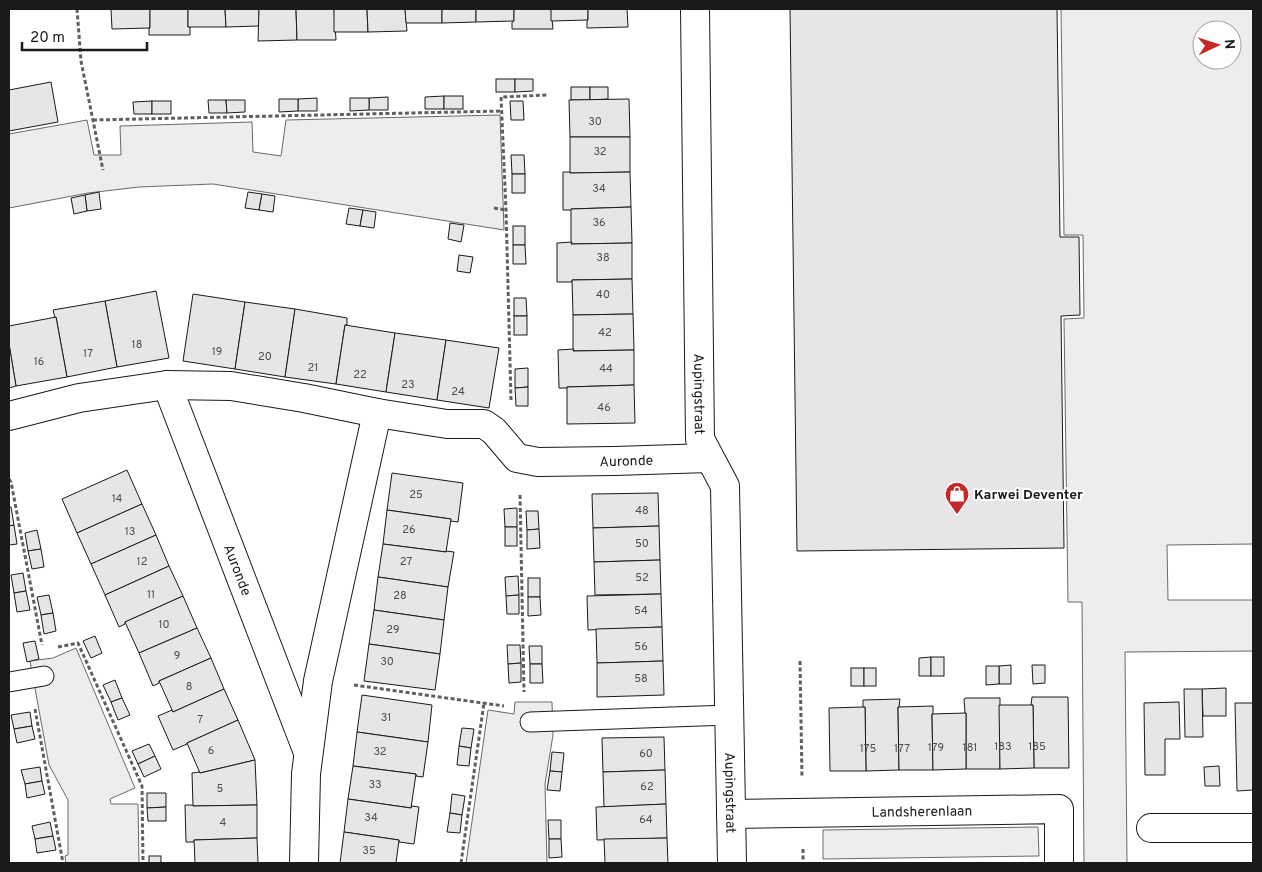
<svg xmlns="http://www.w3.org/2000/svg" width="1262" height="872" font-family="Overpass,sans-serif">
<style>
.built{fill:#ededed;stroke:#6a6a6a;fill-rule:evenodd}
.building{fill:#e6e6e6;stroke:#1a1a1a}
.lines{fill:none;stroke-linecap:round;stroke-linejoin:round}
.service-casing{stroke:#1a1a1a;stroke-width:21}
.pedestrian-casing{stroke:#1a1a1a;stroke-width:30}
.minor-casing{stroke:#1a1a1a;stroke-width:30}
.path{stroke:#5f5f5f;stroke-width:3;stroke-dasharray:4 2.5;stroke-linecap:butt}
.service{stroke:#fff;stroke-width:19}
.pedestrian{stroke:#fff;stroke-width:28}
.minor{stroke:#fff;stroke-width:28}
.labels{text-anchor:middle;stroke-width:4;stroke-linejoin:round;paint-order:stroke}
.number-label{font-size:11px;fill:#4d4d4d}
.street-label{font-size:14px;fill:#1a1a1a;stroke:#fff}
.poi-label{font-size:14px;font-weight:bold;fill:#1a1a1a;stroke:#fff;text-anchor:start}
</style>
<rect width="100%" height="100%" fill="#fff"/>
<g class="built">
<path d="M1061 9H1253V544L1167 545 1168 600H1253V651L1125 652 1127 863H1084L1082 602H1068L1064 319 1084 318 1083 235H1064ZM1202 30H1232V60H1202Z"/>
<path d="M500 115 504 230 213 184 139 187 88 193 9 208V134L87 120 94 155H121L120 126 252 122 253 152 281 156 286 120Z"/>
<path d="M76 648 135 788 110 799 111 804H138L139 863H66L65 856 68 855V800L49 765 30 661 53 658Z"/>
<path d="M515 702H552L553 735 545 784 547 863H466L488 710 514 714Z"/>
<path d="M1038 827 1039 856 823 859V830Z"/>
</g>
<g class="building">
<path d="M111 9H150V28L112 29Z"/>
<path d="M150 9H188V27H190V35H149V28H150Z"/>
<path d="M188 9H225L226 27H188Z"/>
<path d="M225 9H259V26L226 27Z"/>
<path d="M259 9H296L297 40 258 41Z"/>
<path d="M296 9H334L336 40H297Z"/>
<path d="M334 9H367L368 32H334Z"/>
<path d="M367 9H405L407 31 368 32Z"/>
<path d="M405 9H442V23H406Z"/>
<path d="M442 9H476V22L442 23Z"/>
<path d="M476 9H514V21L476 22Z"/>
<path d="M514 9H551L553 29H512V22L514 21Z"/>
<path d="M551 9H588V20L551 21Z"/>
<path d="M588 9H627L628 27 587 28V21L588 20Z"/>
<path d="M790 9H1057L1060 237H1079L1080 315 1061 316 1064 548 797 551Z"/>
<rect x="496" y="79" width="19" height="13"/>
<path d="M515 79H533V91L515 92Z"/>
<path d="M51 82 58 122 9 131V90Z"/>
<rect x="571" y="87" width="19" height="13"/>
<path d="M590 87H608V99L590 100Z"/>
<path d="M444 96V109H425V97Z"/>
<rect x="444" y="96" width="19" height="13"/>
<path d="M388 97V110H369V98Z"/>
<path d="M317 98V111H298V99Z"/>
<path d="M350 98H369V110L350 111Z"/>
<path d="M279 99H298V111L279 112Z"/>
<path d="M629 99 630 137H570L569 100Z"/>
<path d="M208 100H226L227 113H209Z"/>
<path d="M226 100H245V112L227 113Z"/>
<path d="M152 101V114H134L133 102Z"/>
<rect x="152" y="101" width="19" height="13"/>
<path d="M510 101H523L524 120H511Z"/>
<path d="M570 137H630V172L570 173Z"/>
<path d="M511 155H524L525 174H512Z"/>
<path d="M563 172H570V173L630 172 631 207 571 209V210H563Z"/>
<rect x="512" y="174" width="13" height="19"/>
<path d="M99 192 101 209 87 211 85 195Z"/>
<path d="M248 192 262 194 259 210 245 208Z"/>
<path d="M262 194 275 196 273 212 259 210Z"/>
<path d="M85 195 87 211 74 214 71 198Z"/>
<path d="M631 207 632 243 571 244V209Z"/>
<path d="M349 208 363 210 360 226 346 224Z"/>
<path d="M363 210 376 212 374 228 360 226Z"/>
<path d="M450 223 464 225 461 242 448 239Z"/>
<rect x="513" y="226" width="12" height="19"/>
<path d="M572 242 571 244 632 243V279L572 280V282H557V243Z"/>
<path d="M513 245H525L526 264H513Z"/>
<path d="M459 255 473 257 470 273 457 271Z"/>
<path d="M632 279 633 314 573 315 572 280Z"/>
<path d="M156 291 169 358 117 367 105 301Z"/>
<path d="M193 294 245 302 235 369 183 361Z"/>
<path d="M514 298H526L527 316H514Z"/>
<path d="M105 301 117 367 67 377 56 317 55 318 53 310Z"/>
<path d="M245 302 295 309 285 377 235 369Z"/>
<path d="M295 309 347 318V325H345L336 384 285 377Z"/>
<path d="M633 314 634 350 573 351V315Z"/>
<rect x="514" y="316" width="13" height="19"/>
<path d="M56 317 67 377 16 386 9 344V326Z"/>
<path d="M345 325 395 333 386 392 336 384Z"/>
<path d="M395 333 446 340 437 400 386 392Z"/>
<path d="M446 340 499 348 489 408 437 400Z"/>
<path d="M9 344 16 386 9 388Z"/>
<path d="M574 349 573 351 634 350V385L567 387V388H559L558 350Z"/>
<path d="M528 368V387L515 388V369Z"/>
<path d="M634 385 635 423 567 424V387Z"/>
<path d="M528 387V406H516L515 388Z"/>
<path d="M127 470 142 504 77 533 62 499Z"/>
<path d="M392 473 463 483 458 522 450 521 451 519 387 510Z"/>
<path d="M658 493 659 526 593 528 592 494Z"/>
<path d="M142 504 156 535 91 564 77 533Z"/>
<path d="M9 507H11L14 525 9 526Z"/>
<path d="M517 508V527H505L504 509Z"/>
<path d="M387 510 451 519 446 552 383 544Z"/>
<path d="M526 511H538L539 529 527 530Z"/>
<path d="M14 525 17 544 9 545V526Z"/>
<path d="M659 526 660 560 594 562 593 528Z"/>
<rect x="505" y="527" width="12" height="19"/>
<path d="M539 529 540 548 527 549V530Z"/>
<path d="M37 530 41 549 28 551 25 533Z"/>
<path d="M156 535 169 566 105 595 91 564Z"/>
<path d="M383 544 446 552V551L454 552 448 587 378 577Z"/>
<path d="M41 549 44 567 32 569 28 551Z"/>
<path d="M660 560 661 594 595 595 594 562Z"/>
<path d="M169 566 183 596 125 622V624L119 627 105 595Z"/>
<path d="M23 573 26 591 14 593 11 575Z"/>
<path d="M518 576 519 595 506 596 505 577Z"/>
<path d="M378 577 448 587 444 620 374 610Z"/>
<rect x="528" y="578" width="12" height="19"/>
<path d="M26 591 30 610 17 612 14 593Z"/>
<path d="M661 594 662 627 588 630 587 596Z"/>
<path d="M49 595 53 613 41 615 37 597Z"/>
<path d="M519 595V614H507L506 596Z"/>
<path d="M183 596 197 628 139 653 125 622Z"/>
<path d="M528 597H540L541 615 528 616Z"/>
<path d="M374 610 444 620 440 654 369 644Z"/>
<path d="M53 613 56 631 44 634 41 615Z"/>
<path d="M662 627 663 661 597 663 596 629Z"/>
<path d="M197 628 211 658 159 681V683L153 686 139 653Z"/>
<path d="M95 636 102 653 91 658 83 641Z"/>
<path d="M35 641 39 659 27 662 23 643Z"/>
<path d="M369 644 440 654 435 690 364 681Z"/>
<path d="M507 645H520L521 663 508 664Z"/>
<path d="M529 646H542V664H530Z"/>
<path d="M931 657V676H919V658Z"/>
<rect x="931" y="657" width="13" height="19"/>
<path d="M211 658 224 689 173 712 159 681Z"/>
<path d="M663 661 664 695 597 697V663Z"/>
<path d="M521 663V682L509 683 508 664Z"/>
<path d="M530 664H542L543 683H530Z"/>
<path d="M1011 665V684H999V666Z"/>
<path d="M1032 665H1045V683L1033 684Z"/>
<path d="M986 666H999V684L986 685Z"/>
<rect x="851" y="668" width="13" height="18"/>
<rect x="864" y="668" width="12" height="18"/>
<path d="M115 680 122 698 111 702 103 685Z"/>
<path d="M1226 688V716H1203L1202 689Z"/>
<path d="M224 689 238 720 187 743V744L173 750 158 716 172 710 173 712Z"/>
<path d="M1184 689H1202L1203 737H1185Z"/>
<path d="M362 695 432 705 428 742 357 732Z"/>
<path d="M1032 697H1068L1069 768H1034L1033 705H1031Z"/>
<path d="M122 698 130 715 118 720 111 702Z"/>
<path d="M966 698H1000V769H966V713H965L964 699Z"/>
<path d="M900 699 899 707H898L899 770 866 771 865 707H863V700Z"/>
<path d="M1179 702 1180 739H1165V775H1145L1144 703Z"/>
<path d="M1235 703H1253V790L1237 791Z"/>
<path d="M999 705H1033L1034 768 1000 769Z"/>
<path d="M933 706V714H932L933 770H899L898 707Z"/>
<path d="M863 707H865L866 771H830L829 708Z"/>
<path d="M30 712 32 726 14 729 11 715Z"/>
<path d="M966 713V769L933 770 932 714Z"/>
<path d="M238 720 255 760 200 773 187 743Z"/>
<path d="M32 726 35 739 17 743 14 729Z"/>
<path d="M462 728 474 729 471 748 459 746Z"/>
<path d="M357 732 428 742 423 777 416 776V774L353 766Z"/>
<path d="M664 737 665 770 603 772 602 738Z"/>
<path d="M149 744 155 756 138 764 132 751Z"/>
<path d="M459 746 471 748 469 766 457 765Z"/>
<path d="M552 752 564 753 562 772 550 771Z"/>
<path d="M155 756 161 769 144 777 138 764Z"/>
<path d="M255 760 257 805 193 806 192 773 199 772 200 773Z"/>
<path d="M353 766 416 774 411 808 348 799Z"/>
<path d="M1219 766 1220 786H1205L1204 767Z"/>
<path d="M40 767 42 781 25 784 21 770Z"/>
<path d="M665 770 666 804 604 807 603 772Z"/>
<path d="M550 771 562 772 560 791 547 790Z"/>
<path d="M42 781 45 794 27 798 25 784Z"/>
<path d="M147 793H166V807L147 808Z"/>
<path d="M452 794 465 796 462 815 450 813Z"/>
<path d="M348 799 411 808 412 806 419 807 414 844 399 842V840L344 832Z"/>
<path d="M666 804 667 838 597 840 596 807Z"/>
<path d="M185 805H193V806L257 805V838L194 840V842H186Z"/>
<path d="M166 807V821H148L147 808Z"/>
<path d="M450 813 462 815 460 833 447 832Z"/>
<path d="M548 820H561V839H549Z"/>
<path d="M50 822 53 836 35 839 32 826Z"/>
<path d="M344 832 399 840 396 863H340Z"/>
<path d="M53 836 56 850 37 853 35 839Z"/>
<path d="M257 838 258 863H195L194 840Z"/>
<path d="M667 838 668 863H605L604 839Z"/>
<path d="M549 839H561L562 857 549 858Z"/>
<rect x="149" y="856" width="12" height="7"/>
</g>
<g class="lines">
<defs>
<g id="service">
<path d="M9 682 44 676"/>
<path d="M530 722 729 715"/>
</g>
<g id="pedestrian">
<path id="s1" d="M167 385 307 750"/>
<path id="s2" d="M9 416 79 398 167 385 231 386 304 398 377 413 447 424H484L494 431 517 458 538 462 614 461 709 458"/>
<path d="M304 863 306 774 318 681 377 413"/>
</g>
<g id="minor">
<path id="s3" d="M695 9 700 439 725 486 732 863"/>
<path id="s4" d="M731 814 1059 809V863"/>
<path d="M1151 828H1253"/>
</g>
</defs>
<use href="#service" class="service-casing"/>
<use href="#pedestrian" class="pedestrian-casing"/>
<use href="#minor" class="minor-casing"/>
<g class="path">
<path d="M77 9 81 61 103 170"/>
<path d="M93 120 502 111"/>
<path d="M494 208 506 210"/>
<path d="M511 400 506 210 501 97 548 95"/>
<path d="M9 479 11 482 42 645"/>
<path d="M520 495 524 692"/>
<path d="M58 647 78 643 142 786 143 863"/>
<path d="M800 661 802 778"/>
<path d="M354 685 504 706"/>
<path d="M35 709 63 863"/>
<path d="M803 849V863"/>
<path d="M461 863 484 703"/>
</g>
<use href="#service" class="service"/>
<use href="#pedestrian" class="pedestrian"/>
<use href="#minor" class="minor"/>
</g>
<defs>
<symbol id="shop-pin" viewBox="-11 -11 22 30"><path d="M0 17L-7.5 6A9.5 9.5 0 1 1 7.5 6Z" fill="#c62828" stroke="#fff"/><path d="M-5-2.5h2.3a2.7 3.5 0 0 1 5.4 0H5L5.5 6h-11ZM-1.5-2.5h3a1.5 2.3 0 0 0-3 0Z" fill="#fff"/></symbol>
</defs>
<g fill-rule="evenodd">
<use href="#shop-pin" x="943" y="480" width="28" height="38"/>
</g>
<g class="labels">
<g class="number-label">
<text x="595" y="125">30</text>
<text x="600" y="155">32</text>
<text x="599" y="192">34</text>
<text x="599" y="226">36</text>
<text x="603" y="261">38</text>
<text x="603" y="298">40</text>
<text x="605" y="336">42</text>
<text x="137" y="348">18</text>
<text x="217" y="355">19</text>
<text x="88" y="357">17</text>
<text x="265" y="360">20</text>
<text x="39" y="365">16</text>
<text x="313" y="371">21</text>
<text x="606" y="372">44</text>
<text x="360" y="378">22</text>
<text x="408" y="388">23</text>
<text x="458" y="395">24</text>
<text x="604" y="411">46</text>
<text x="416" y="498">25</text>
<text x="117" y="502">14</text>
<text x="642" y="514">48</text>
<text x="409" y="533">26</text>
<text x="130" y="535">13</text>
<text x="642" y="547">50</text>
<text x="142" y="565">12</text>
<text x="406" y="565">27</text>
<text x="642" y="581">52</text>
<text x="151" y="598">11</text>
<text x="400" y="599">28</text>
<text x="641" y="614">54</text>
<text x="164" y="628">10</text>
<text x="393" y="633">29</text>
<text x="641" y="650">56</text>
<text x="177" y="659">9</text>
<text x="387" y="665">30</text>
<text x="641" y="682">58</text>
<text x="189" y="690">8</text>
<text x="386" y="721">31</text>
<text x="200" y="723">7</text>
<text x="1003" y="750">183</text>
<text x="1037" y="750">185</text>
<text x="936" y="751">179</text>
<text x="970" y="751">181</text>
<text x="868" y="752">175</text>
<text x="902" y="752">177</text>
<text x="211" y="754">6</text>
<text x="380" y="755">32</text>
<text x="646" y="757">60</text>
<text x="375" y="788">33</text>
<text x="647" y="790">62</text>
<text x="220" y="792">5</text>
<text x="371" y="821">34</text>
<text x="646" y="823">64</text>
<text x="223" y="826">4</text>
<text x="369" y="854">35</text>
</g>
<g class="street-label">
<text dy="5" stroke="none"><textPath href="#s3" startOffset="385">Aupingstraat</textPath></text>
<text dy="5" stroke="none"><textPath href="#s2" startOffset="639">Auronde</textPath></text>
<text dy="5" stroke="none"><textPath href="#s1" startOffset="198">Auronde</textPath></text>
<text dy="5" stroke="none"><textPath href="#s3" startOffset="790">Aupingstraat</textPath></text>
<text dy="5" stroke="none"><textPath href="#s4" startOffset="191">Landsherenlaan</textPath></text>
</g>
<g class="poi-label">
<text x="974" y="499">Karwei Deventer</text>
</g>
</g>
<rect width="1262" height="872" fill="none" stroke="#1a1a1a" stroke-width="20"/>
<g transform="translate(1217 45) rotate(86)"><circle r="24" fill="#ffffff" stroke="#a3a3a3"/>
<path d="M0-4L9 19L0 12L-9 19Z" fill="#c62828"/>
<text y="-8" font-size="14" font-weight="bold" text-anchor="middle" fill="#1a1a1a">N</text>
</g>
<path d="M22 42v8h125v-8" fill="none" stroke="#1a1a1a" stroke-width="2.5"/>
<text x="30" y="42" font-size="15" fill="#1a1a1a" stroke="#ffffff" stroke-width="4" paint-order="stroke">20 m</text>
</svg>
